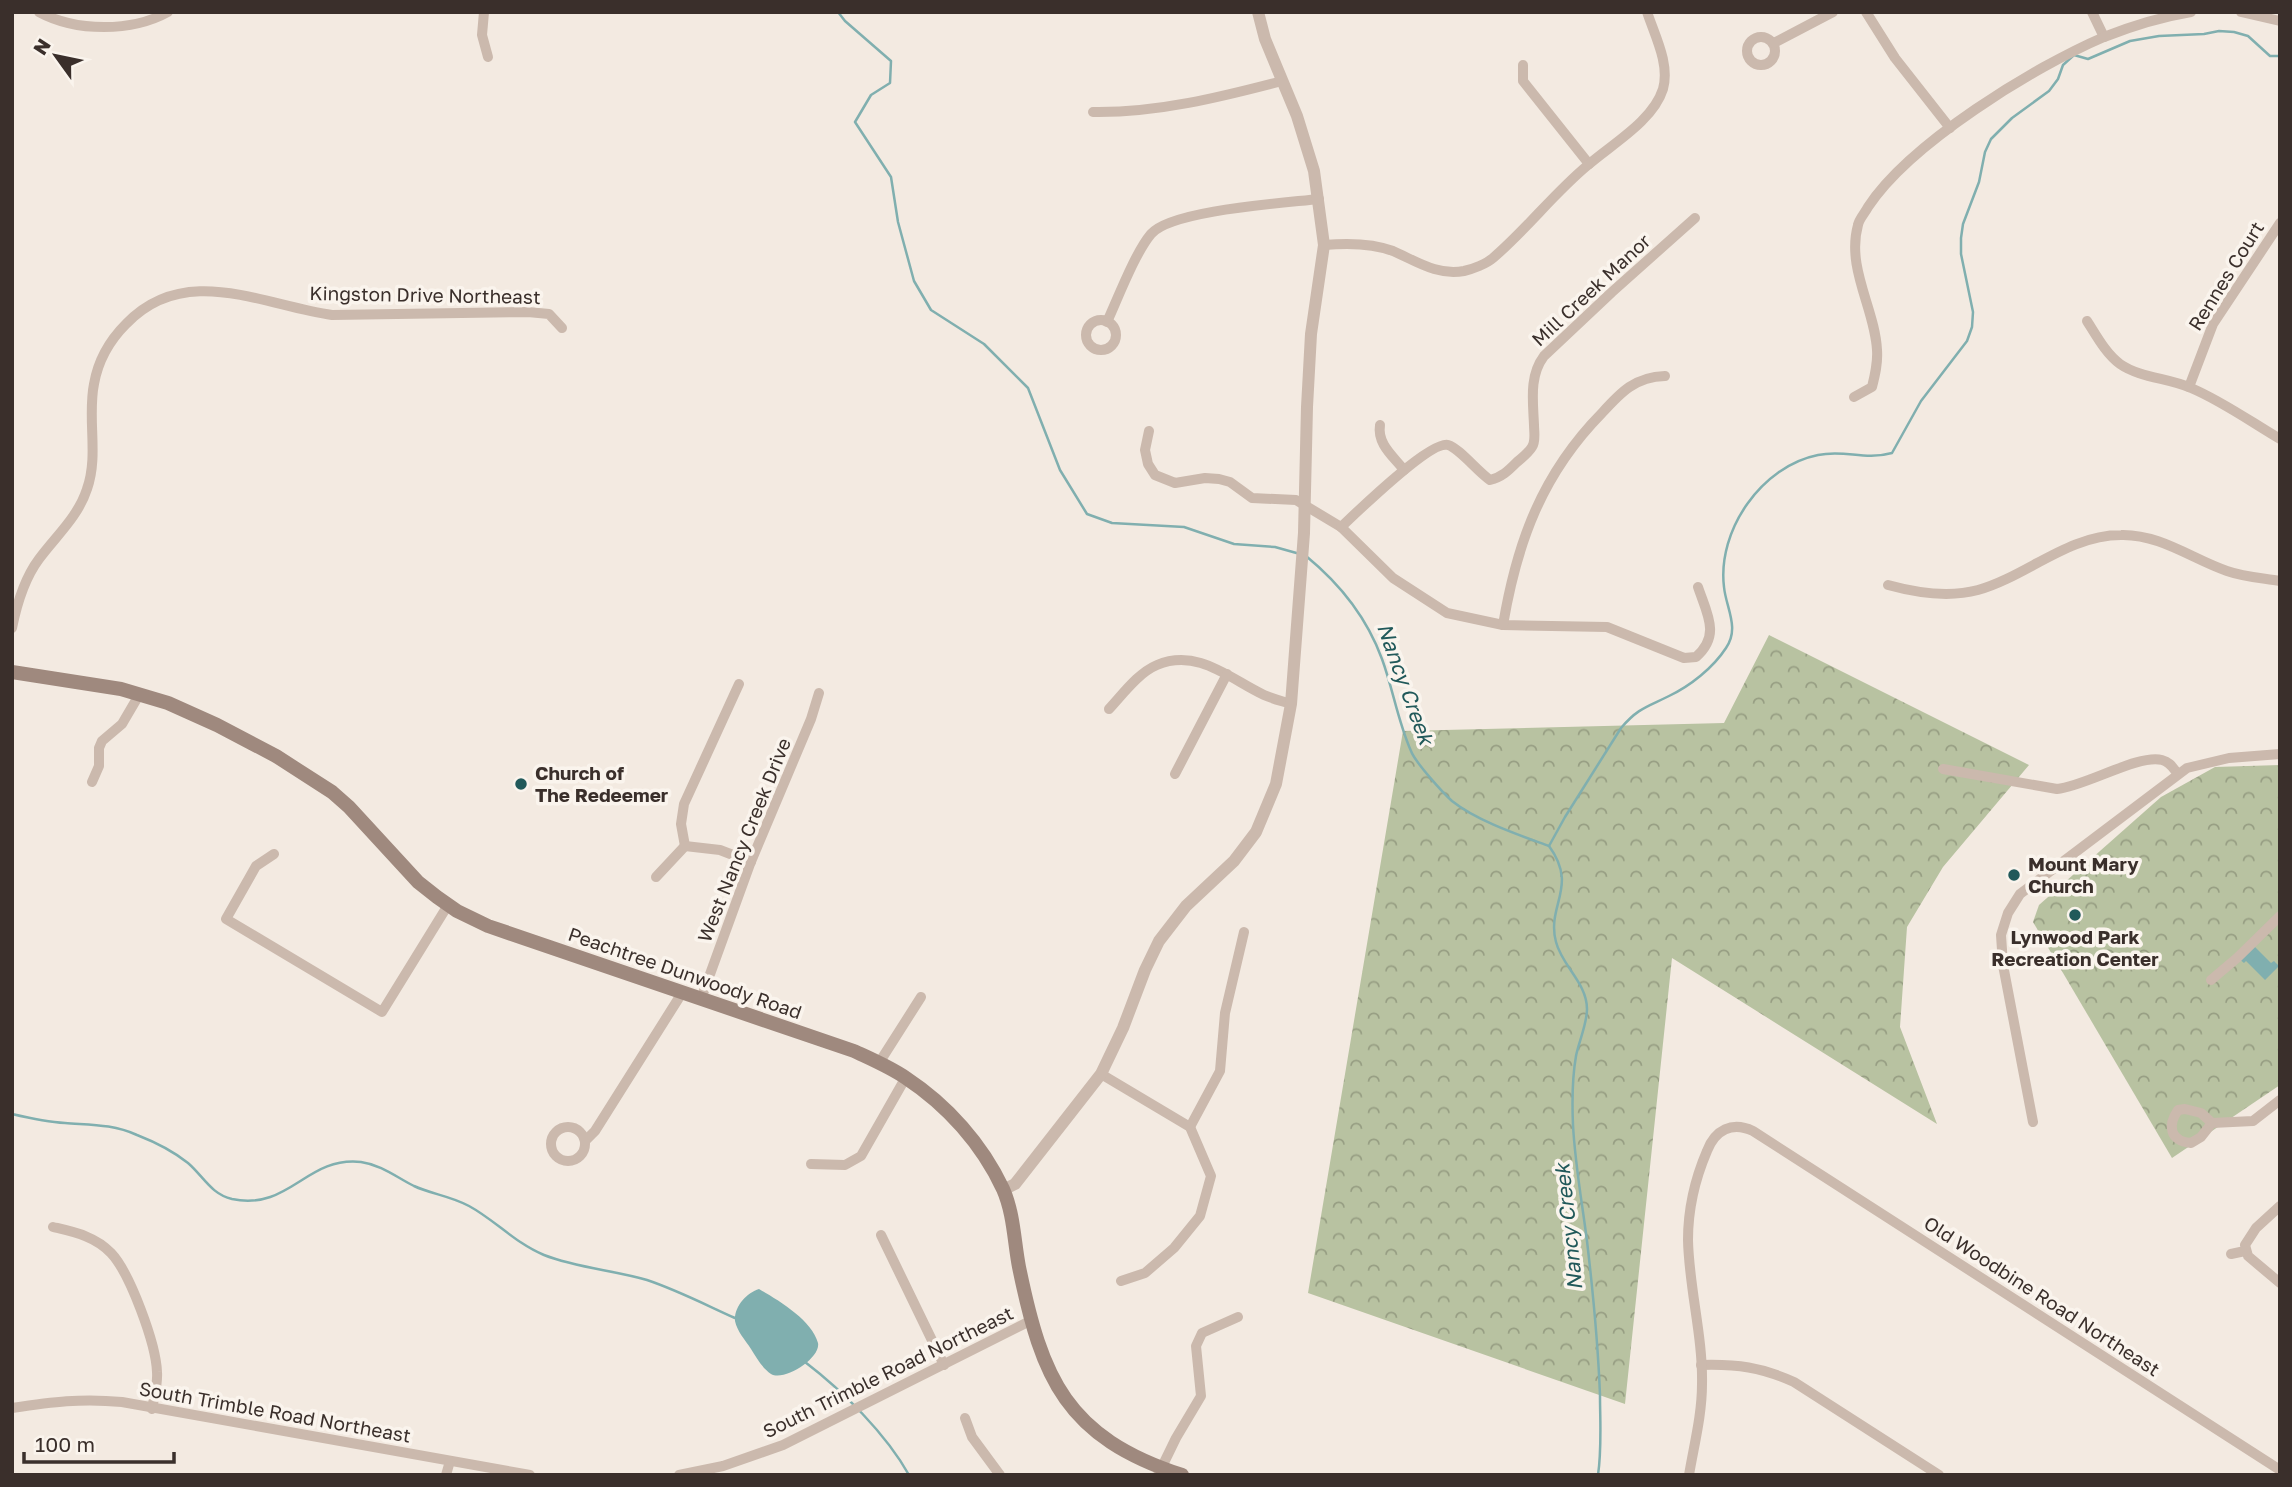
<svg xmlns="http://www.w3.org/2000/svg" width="2292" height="1487" font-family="'Golos Text',sans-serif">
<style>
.forest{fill:url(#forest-crowns)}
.water{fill:#80afaf}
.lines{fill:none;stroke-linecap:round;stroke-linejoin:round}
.stream{stroke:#80afaf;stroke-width:2.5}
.minor{stroke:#cbb9ad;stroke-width:10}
.tertiary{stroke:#cbb9ad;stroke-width:12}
.secondary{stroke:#9f897e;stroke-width:14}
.poi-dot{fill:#21595a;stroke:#faf4ed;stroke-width:2.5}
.labels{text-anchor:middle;stroke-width:7;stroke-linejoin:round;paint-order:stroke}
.street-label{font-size:19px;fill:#3a2f2b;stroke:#faf4ed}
.poi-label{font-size:19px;font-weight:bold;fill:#3a2f2b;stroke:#faf4ed;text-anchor:start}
.water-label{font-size:21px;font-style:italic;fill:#21595a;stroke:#faf4ed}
</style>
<defs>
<pattern id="forest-crowns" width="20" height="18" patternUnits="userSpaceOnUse" patternTransform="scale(1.75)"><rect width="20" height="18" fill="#b8c2a1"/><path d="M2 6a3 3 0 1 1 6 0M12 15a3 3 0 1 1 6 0" fill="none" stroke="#979e83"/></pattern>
</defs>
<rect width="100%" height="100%" fill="#f3eae1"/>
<g class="forest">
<path d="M1769 635 2029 765 1943 867 1907 927 1900 1027 1937 1124 1672 958 1625 1404 1308 1293 1403 731 1724 723Z"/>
<path d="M2280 765V1085L2172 1158 2033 922 2039 905 2161 797 2215 767Z"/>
</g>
<g class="water">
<path d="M2252 944 2271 963 2274 961 2279 966 2265 980 2246 961 2244 963 2238 958Z"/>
<path d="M759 1289C778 1300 812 1320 818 1343 821 1358 784 1382 771 1374 762 1368 756 1357 751 1349 745 1340 737 1331 735 1321 734 1306 747 1293 759 1289Z"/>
</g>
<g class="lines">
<g class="stream">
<path d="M838 12 845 21 891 61 890 83 871 95 855 122 891 177 898 222 914 281 931 310 984 344 1028 388 1060 470 1087 514 1112 523 1184 527 1234 544 1275 547 1300 554"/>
<path d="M1306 556C1339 583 1367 618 1382 659 1393 689 1398 722 1411 751 1415 762 1443 793 1452 801 1477 821 1519 835 1549 846 1579 887 1546 905 1556 942 1562 966 1587 983 1587 1009 1587 1024 1579 1041 1576 1056 1572 1079 1572 1102 1573 1125 1575 1164 1582 1202 1587 1241 1593 1292 1598 1344 1600 1395 1600 1421 1602 1449 1598 1475"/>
<path d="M1549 846 1565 817 1621 728C1638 708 1647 707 1669 696 1690 686 1713 668 1726 648 1740 628 1726 608 1724 587 1717 530 1762 466 1818 455 1846 449 1863 461 1892 453L1921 401 1967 341 1972 327 1973 312 1961 254V238L1963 224 1979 182 1985 152 1991 139 2012 118 2049 91 2058 79 2063 65 2074 55 2088 59 2130 41 2159 36 2204 34 2219 31 2234 32 2248 36 2270 56H2280"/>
<path d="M12 1114C29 1118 47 1122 65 1123 91 1125 113 1124 137 1135 155 1142 173 1151 188 1163 204 1177 211 1194 232 1199 290 1211 306 1156 361 1162 382 1165 396 1177 414 1186 431 1194 451 1196 469 1206 495 1220 515 1243 544 1255 577 1268 613 1270 647 1280 677 1290 706 1305 735 1318"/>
<path d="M805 1362C843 1391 886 1434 909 1475"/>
</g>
<g class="minor">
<path d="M39 12C76 32 132 32 168 12"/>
<path d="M484 12 482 35 488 57"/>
<path d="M1866 12 1895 58 1950 128"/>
<path d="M2092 12 2104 37"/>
<path d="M2241 12 2280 21"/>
<circle cx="1761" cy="51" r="14"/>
<path d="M1774 43 1833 12"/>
<path d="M1523 65V81L1589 164"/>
<path d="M1093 112C1157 113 1221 97 1282 81"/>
<path d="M1324 245C1346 243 1372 243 1393 251 1416 261 1437 276 1464 271 1473 269 1486 264 1493 258 1527 229 1554 193 1588 165 1612 144 1653 121 1663 89 1670 64 1655 36 1647 12"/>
<circle cx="1101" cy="335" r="15"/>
<path d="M2087 321C2096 335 2106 354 2120 364 2140 378 2169 378 2191 388 2222 401 2251 422 2280 439"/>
<path d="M1107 322C1118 298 1135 253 1151 234 1171 210 1285 203 1319 199"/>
<path d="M2189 387 2213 324 2280 223"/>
<path d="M1854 397 1872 387C1875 375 1878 363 1877 350 1875 309 1846 268 1858 225 1859 219 1865 213 1868 207 1910 143 2034 67 2104 37 2132 26 2161 17 2191 12"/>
<path d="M1380 425C1377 444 1393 456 1404 470"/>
<path d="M1149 431 1145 450 1148 464 1155 475 1175 483 1205 478 1219 479 1230 482 1252 498 1296 500 1341 527 1393 578 1447 613 1503 625 1607 627 1684 658 1696 657C1721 635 1707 614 1698 587"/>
<path d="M1341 527C1357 512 1431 440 1448 445 1459 448 1478 472 1490 480 1502 477 1508 471 1517 462 1522 458 1529 452 1532 447 1536 441 1534 432 1534 425 1533 401 1529 376 1544 356L1612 292 1695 218"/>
<path d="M1888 585C1917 593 1948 598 1978 590 2027 576 2068 535 2121 535 2160 534 2192 559 2227 571 2244 577 2262 578 2280 581"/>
<path d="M1503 625C1517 542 1542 474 1602 413 1621 392 1635 377 1665 376"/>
<path d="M12 628C17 603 24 579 39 559 56 536 78 517 87 489 99 455 87 418 94 384 98 361 110 340 126 324 185 262 262 305 332 315L528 312 549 314 562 328"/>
<path d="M1109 709C1123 694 1138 673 1157 665 1198 648 1230 679 1264 695 1273 699 1282 701 1291 704"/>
<path d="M1943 769 2057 789C2086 786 2138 754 2162 760 2170 762 2173 768 2178 774"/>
<path d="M1175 774 1227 674"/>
<path d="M92 782 99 766V748L102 741 122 724 139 695"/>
<path d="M685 846 681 824 684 804 739 684"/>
<path d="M685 846 720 850 751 862"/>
<path d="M274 854 256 866 226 919 382 1012 448 905"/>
<path d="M656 877 685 846"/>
<path d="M2211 980 2237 958 2280 916"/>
<path d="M701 999 750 864 811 719 819 693"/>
<path d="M879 1063 921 997"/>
<path d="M1101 1074 1190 1127 1211 1176 1200 1216 1174 1248 1145 1273 1121 1281"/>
<path d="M2185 1109 2201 1113 2212 1123 2201 1137 2191 1143C2170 1141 2167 1126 2178 1110Z"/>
<path d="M2033 1122 2003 965 2001 935 2008 913 2020 894 2187 768 2229 758 2280 754"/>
<path d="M2212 1123 2253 1121 2280 1100"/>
<path d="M1190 1127 1220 1071 1225 1013 1244 932"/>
<circle cx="568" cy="1144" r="17"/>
<path d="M585 1141 595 1131 682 993"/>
<path d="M811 1164 845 1165 861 1156 906 1077"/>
<path d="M2280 1206 2256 1228 2245 1245 2248 1256 2280 1283"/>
<path d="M53 1227C74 1232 95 1236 111 1253 130 1273 156 1344 157 1372 158 1384 154 1397 152 1409"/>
<path d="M881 1235 944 1365"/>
<path d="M2231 1254 2245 1251"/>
<path d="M1701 1365C1737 1364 1761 1367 1794 1382L1939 1475"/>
<path d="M12 1408C52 1402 81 1398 122 1402L530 1475"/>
<path d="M965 1418 972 1437 1000 1475"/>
<path d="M446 1475 450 1461"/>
<path d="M679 1475 723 1466 783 1445 1030 1321"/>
<path d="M1158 1475 1176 1438 1201 1396 1196 1346 1202 1333 1238 1317"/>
<path d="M1689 1475C1694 1445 1702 1415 1702 1384 1703 1336 1689 1288 1688 1240 1688 1209 1695 1179 1707 1151 1715 1130 1732 1121 1753 1131L2280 1470"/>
</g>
<path class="tertiary" d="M1003 1190 1015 1184 1101 1074 1123 1028 1145 970 1159 941 1186 906 1234 861 1256 832 1276 784 1291 704 1304 533 1307 407 1311 334 1324 245 1314 171 1297 116 1265 39 1258 12"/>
<path class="secondary" d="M12 672 121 689 168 703 217 725 276 756 332 792 349 807 418 882 437 897 457 911 488 926 854 1051C871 1059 890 1067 906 1078 947 1105 982 1144 1003 1189 1014 1214 1014 1241 1019 1267 1042 1379 1066 1437 1182 1475"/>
</g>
<g class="poi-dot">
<circle cx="521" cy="784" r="7"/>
<circle cx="2014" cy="875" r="7"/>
<circle cx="2075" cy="915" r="7"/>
</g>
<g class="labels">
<g class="street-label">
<text transform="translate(2226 276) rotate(-58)" y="7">Rennes Court</text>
<text transform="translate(1591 290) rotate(-43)" y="7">Mill Creek Manor</text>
<text transform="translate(425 295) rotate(1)" y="7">Kingston Drive Northeast</text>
<text transform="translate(744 840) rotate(-68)" y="7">West Nancy Creek Drive</text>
<text transform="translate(685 973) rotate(19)" y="7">Peachtree Dunwoody Road</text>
<text transform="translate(2042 1296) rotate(33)" y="7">Old Woodbine Road Northeast</text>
<text transform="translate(888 1372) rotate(-26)" y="7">South Trimble Road Northeast</text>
<text transform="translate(275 1412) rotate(10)" y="7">South Trimble Road Northeast</text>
</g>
<g class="poi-label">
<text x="535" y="780">Church of<tspan x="535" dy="22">The Redeemer</tspan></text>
<text x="2028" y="871">Mount Mary<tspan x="2028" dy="22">Church</tspan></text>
<text x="2075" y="944" text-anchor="middle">Lynwood Park<tspan x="2075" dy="22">Recreation Center</tspan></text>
</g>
<g class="water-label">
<text transform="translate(1405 684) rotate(70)" y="7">Nancy Creek</text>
<text transform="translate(1569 1227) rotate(-96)" y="7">Nancy Creek</text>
</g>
</g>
<rect width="2292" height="1487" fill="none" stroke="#3a2f2b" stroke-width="28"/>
<g transform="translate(56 56) rotate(303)" stroke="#faf4ed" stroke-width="5" paint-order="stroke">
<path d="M0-5L12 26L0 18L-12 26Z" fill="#3a2f2b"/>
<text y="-10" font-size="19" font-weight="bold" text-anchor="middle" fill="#3a2f2b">N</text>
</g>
<path d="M24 1452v10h150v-10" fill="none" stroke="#3a2f2b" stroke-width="3.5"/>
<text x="35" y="1452" font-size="21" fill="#3a2f2b" stroke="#faf4ed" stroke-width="5" paint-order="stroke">100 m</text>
</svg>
